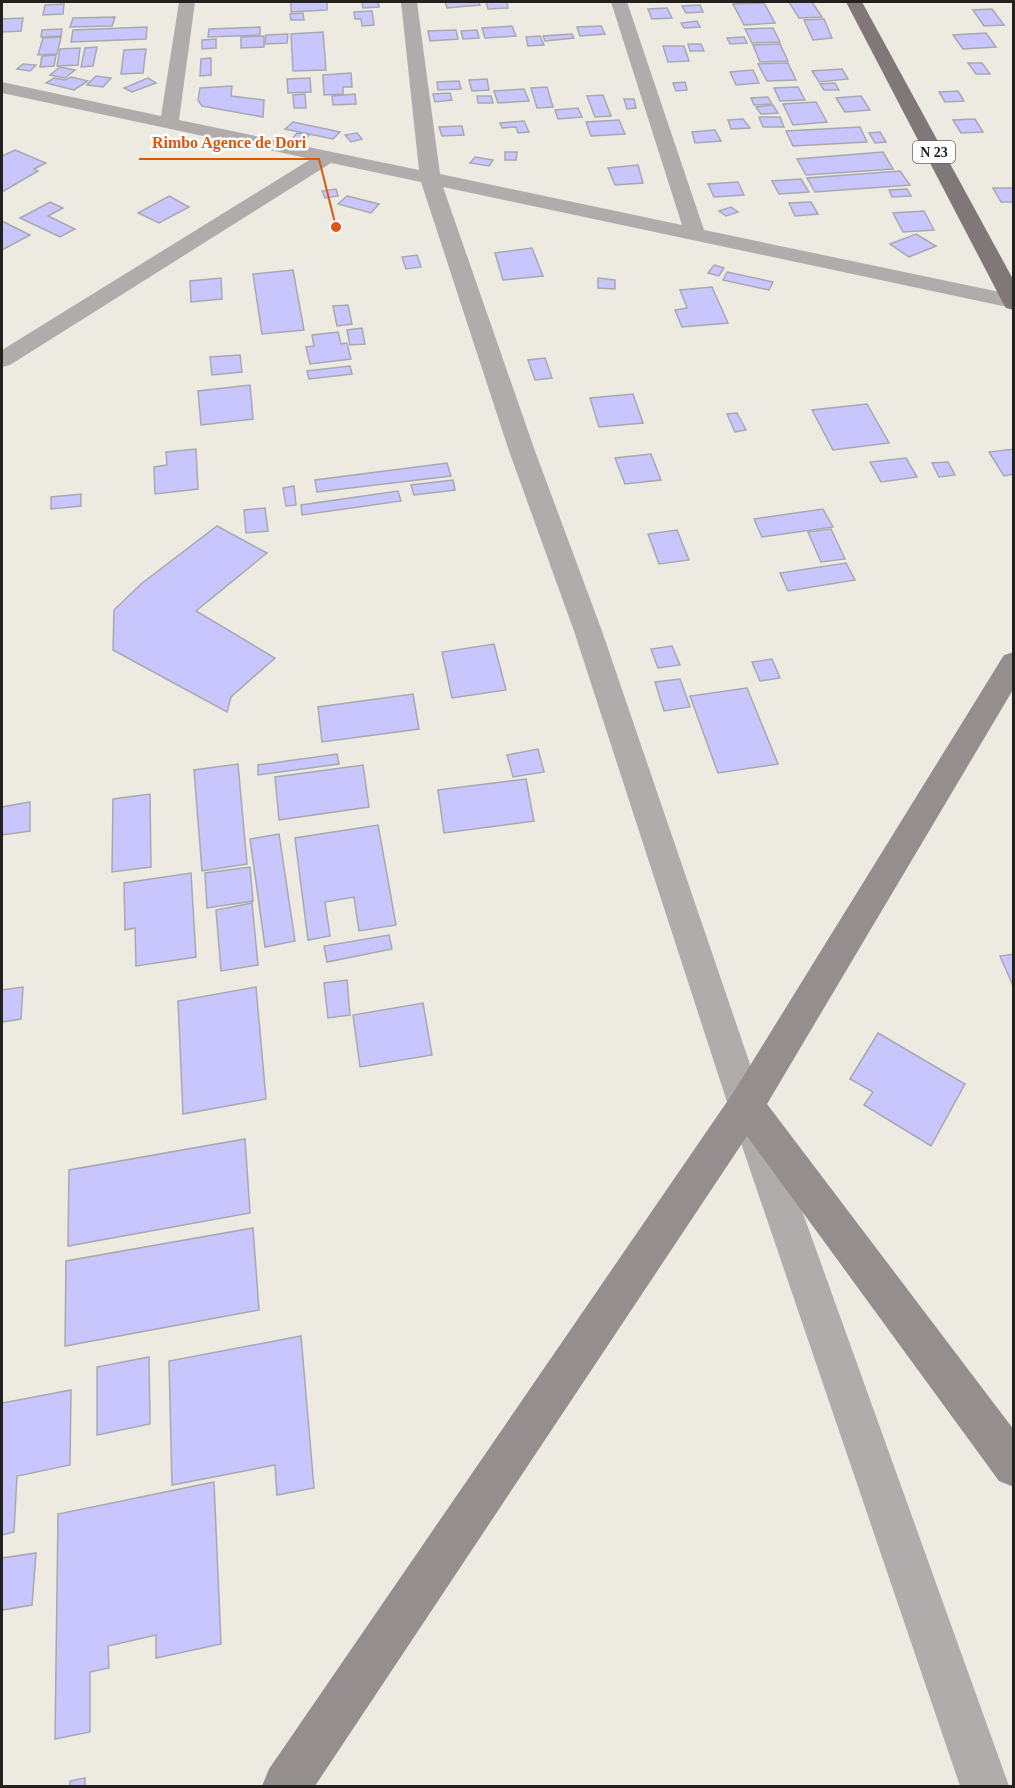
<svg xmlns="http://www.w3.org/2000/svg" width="1015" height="1788" font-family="Georgia,serif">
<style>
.building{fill:#c8c6fc;stroke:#a8a8b0;stroke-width:1.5}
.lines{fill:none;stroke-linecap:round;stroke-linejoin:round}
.minor{fill:#b0acac;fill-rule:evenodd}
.secondary{fill:#948e8e;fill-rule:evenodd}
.primary{fill:#807878;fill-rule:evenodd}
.labels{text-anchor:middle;stroke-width:5;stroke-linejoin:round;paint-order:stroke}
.shield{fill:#fff;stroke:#646462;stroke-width:1.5}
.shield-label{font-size:14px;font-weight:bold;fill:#22211e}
.leader{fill:none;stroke:#de560d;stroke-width:2}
.callout-dot{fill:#de560d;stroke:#fff;stroke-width:2}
.callout-label{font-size:16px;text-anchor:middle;font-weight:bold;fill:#de560d;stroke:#fff;stroke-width:5;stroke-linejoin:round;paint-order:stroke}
</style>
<rect width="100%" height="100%" fill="#edeae2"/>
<g class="building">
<path d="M291 2H327V10L291 12Z"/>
<path d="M362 2H378L379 7 363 8Z"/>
<path d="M445 2H479L480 5 447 8Z"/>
<path d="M486 2H507L508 8 488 9Z"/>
<path d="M789 2H812L822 17 799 18Z"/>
<path d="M764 3 775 23 744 25 733 4Z"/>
<path d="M64 4 63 14 43 15 45 5Z"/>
<path d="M700 5 703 12 686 13 682 6Z"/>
<path d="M667 8 672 18 652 19 648 9Z"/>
<path d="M992 9 1004 25 984 26 973 10Z"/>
<path d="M372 11 374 25 362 26 361 19H355L354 12Z"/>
<path d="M303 13 304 20H291L290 14Z"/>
<path d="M115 17 112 26 70 27 73 18Z"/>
<path d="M23 18 21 31 2 32V19Z"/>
<path d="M824 19 832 38 813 40 804 20Z"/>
<path d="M697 21 700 27 684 28 681 23Z"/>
<path d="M512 26 516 36 485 38 482 28Z"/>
<path d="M601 26 605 34 580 36 577 27Z"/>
<path d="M147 27 146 39 71 42 73 30Z"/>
<path d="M260 27V35L208 37 209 29Z"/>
<path d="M773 28 780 42 752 43 745 29Z"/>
<path d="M62 29 61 36 41 37 42 30Z"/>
<path d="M456 30 458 39 430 41 428 31Z"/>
<path d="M477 30 479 38 463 39 461 31Z"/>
<path d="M323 32 326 70 293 71 291 34Z"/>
<path d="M986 33 996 47 963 49 953 35Z"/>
<path d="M288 34 287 43 265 44 266 35Z"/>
<path d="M572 34 574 38 545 41 543 36Z"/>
<path d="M264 36V47L241 48V37Z"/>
<path d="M540 36 544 45 528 46 526 37Z"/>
<path d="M61 37 57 54 38 55 43 38Z"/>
<path d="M744 37 747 43 730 44 727 38Z"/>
<path d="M216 39V48L202 49V40Z"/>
<path d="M688 44H701L704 51H690Z"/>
<path d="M780 44 788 61 760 62 753 45Z"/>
<path d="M663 46H684L689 61 668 62Z"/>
<path d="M97 47 93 66 81 67 85 48Z"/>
<path d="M80 48 78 65 57 66 60 49Z"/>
<path d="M146 49 143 73 121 74 124 50Z"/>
<path d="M56 55 54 66 40 67 42 56Z"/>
<path d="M211 58V75L200 76 201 59Z"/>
<path d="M788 63 796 80 767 81 758 64Z"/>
<path d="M968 63H982L990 74H976Z"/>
<path d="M23 64 36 65 30 71 17 69Z"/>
<path d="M60 67 75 70 65 78 50 75Z"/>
<path d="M842 69 848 79 819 82 812 71Z"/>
<path d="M753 70 759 83 736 85 730 72Z"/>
<path d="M351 73 352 87H343V94L324 95 323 75Z"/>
<path d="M96 76 111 78 103 87 87 85Z"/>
<path d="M71 77 88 81 74 90 46 83 54 78 65 80Z"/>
<path d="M148 78 156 83 132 92 124 88Z"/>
<path d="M310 78 311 92 288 93 287 79Z"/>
<path d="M487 79 489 90 472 91 469 80Z"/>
<path d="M459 81 461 89 438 90 437 82Z"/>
<path d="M685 82 687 90 676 91 673 83Z"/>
<path d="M835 83 839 90H824L820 84Z"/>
<path d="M232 86 231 96 264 100 263 117 202 106 198 100 200 88Z"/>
<path d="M547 87 553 107 537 108 531 88Z"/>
<path d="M798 87 805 100 780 101 774 88Z"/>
<path d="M524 89 529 101 498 103 494 91Z"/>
<path d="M958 91 964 101 945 102 939 92Z"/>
<path d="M450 93 452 100 435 102 433 94Z"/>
<path d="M305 94 306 108H294L293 95Z"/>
<path d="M355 94 356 104 333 105 332 96Z"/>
<path d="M603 95 611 116 595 117 587 96Z"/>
<path d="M477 96H491L493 103H478Z"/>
<path d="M861 96 870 110 845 112 836 98Z"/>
<path d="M768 97 772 104 754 105 751 98Z"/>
<path d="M624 99H634L636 108 627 109Z"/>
<path d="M816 102 827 122 793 125 783 104Z"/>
<path d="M773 105 778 113 761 114 756 107Z"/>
<path d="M578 108 582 117 558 119 555 110Z"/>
<path d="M759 117H780L784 127H763Z"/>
<path d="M743 119 750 128 731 129 728 120Z"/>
<path d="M975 119 983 132 961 133 953 120Z"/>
<path d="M619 120 625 134 591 136 586 122Z"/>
<path d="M524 121 529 132 518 133 516 127 502 128 500 123Z"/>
<path d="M293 122 340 132 333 139 285 129Z"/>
<path d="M462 126 464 135 442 136 439 127Z"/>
<path d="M860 127 867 142 793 146 786 131Z"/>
<path d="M715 130 721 141 695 143 692 132Z"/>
<path d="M880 132 886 142 875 143 869 133Z"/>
<path d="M297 133 309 135 305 141 292 139Z"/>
<path d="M357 133 362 139 351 142 345 135Z"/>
<path d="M15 150 46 163 34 169 38 171 2 192V156Z"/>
<path d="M505 152H517L516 160H505Z"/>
<path d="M883 152 893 169 806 175 797 159Z"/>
<path d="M475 157 493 160 489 166 470 163Z"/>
<path d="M638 165 643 183 615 185 608 168Z"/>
<path d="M900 171 910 185 815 192 807 178Z"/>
<path d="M801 179 809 192 779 194 772 181Z"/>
<path d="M738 182 744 195 714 197 708 184Z"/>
<path d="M993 188H1014V202H1001Z"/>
<path d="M336 189 338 196 325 198 322 191Z"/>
<path d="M907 189 911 196 892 197 889 190Z"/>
<path d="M169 196 189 207 159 223 138 213Z"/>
<path d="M347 196 379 204 371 213 338 204Z"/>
<path d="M50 202 63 208 48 216 75 229 60 237 20 218Z"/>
<path d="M811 202 818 214 795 216 789 203Z"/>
<path d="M731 207 738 212 726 216 719 211Z"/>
<path d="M924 211 934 230 903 232 893 213Z"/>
<path d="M2 221 30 235 2 250Z"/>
<path d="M916 234 936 246 909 257 890 244Z"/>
<path d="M532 248 543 276 503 280 495 253Z"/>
<path d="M417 255 421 267 406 269 402 257Z"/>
<path d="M714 265 724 268 719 276 708 273Z"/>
<path d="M293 270 304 330 262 334 253 274Z"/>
<path d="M727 272 773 282 769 290 723 280Z"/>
<path d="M221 278 222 299 191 302 190 281Z"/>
<path d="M598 278 615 280V289L598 288Z"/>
<path d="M712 287 728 323 682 327 675 310 687 308 680 290Z"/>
<path d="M348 305 352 324 337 326 333 306Z"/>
<path d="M362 328 365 344 350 345 347 330Z"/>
<path d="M338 332 341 344 347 343 351 359 310 364 306 347 314 346 312 335Z"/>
<path d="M240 355 242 372 212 375 210 357Z"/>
<path d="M545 358 552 378 535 380 528 360Z"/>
<path d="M350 366 352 374 309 379 307 371Z"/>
<path d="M250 385 253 419 201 425 198 391Z"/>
<path d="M633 394 643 423 599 427 590 398Z"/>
<path d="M867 404 889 443 833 450 812 410Z"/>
<path d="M737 413 746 430 735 432 727 414Z"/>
<path d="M196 449 198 489 155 494 154 467 167 465 166 452Z"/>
<path d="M1014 449V474L1004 476 989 452Z"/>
<path d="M651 454 661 480 625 484 615 458Z"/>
<path d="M906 458 917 477 881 482 870 462Z"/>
<path d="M948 462 955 475 939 477 932 463Z"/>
<path d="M447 463 451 476 317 492 315 480Z"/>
<path d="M453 480 455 490 414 495 411 485Z"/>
<path d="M294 486 296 505 286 506 283 488Z"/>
<path d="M398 491 401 501 302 515 301 505Z"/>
<path d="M81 494V506L51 509V497Z"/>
<path d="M265 508 268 531 246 533 244 510Z"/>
<path d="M823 509 833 527 762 537 754 519Z"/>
<path d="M217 526 267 553 196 611 275 658 231 697 227 712 113 650 114 610 141 584Z"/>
<path d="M831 529 845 559 821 562 808 532Z"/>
<path d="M677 530 689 560 659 564 648 534Z"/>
<path d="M846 563 855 580 788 591 780 573Z"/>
<path d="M494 644 506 690 452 698 442 652Z"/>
<path d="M672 646 680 665 658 668 651 649Z"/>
<path d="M772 659 780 678 760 681 752 662Z"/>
<path d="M680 679 690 707 664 711 655 682Z"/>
<path d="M747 688 778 764 718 773 690 696Z"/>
<path d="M413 694 419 729 322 742 318 707Z"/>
<path d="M538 749 544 772 513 777 507 755Z"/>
<path d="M337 754 339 764 258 775V765Z"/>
<path d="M238 764 247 864 202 871 194 770Z"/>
<path d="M363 765 369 807 279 820 275 777Z"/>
<path d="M526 779 534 821 444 833 438 790Z"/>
<path d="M150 794 151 867 112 872 113 799Z"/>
<path d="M30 802V831L2 835V807Z"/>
<path d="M378 825 396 925 359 931 354 897 325 902 330 936 308 940 295 838Z"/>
<path d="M279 834 295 941 265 947 250 839Z"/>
<path d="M250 867 253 901 207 908 205 873Z"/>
<path d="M191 873 196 957 136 966 135 928 125 930 124 883Z"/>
<path d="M252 903 258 965 221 971 216 910Z"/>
<path d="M389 935 392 949 327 962 324 946Z"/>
<path d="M1014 954V988L1000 956Z"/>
<path d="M347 980 350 1015 328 1018 324 983Z"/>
<path d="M23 987 21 1019 2 1022V990Z"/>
<path d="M256 987 266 1099 183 1114 178 1001Z"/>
<path d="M423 1003 432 1055 360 1067 353 1015Z"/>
<path d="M878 1033 965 1084 931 1146 864 1105 873 1092 850 1079Z"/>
<path d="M245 1139 250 1213 68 1246 69 1170Z"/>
<path d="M253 1228 259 1310 65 1346 66 1261Z"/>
<path d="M301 1336 314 1488 277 1495 275 1465 172 1485 169 1361Z"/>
<path d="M149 1357 150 1424 97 1435V1367Z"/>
<path d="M71 1390 70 1465 17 1476 14 1532 2 1535V1403Z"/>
<path d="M214 1482 221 1644 156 1658V1635L108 1646 109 1668 90 1672V1732L55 1739 58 1514Z"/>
<path d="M36 1553 32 1605 2 1610V1558Z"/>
<path d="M85 1778V1786H70V1781Z"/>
</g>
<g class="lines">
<path class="minor" d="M179 2H195L179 120 419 170 401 2H417L440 174 682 225 611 2H627L704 230 1014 295 1012 308 443 187 535 451 602 631 764 1105 1009 1786H960L728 1105 574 631 509 451 421 182 331 163 10 365 2 367V350L311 159 2 93V82L161 116Z"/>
<path class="secondary" d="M1014 652V688L767 1104 1014 1430V1487L999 1481 747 1136 315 1786H262L269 1769 733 1093 1004 655Z"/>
<path class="primary" d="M846 2H862L1014 281V310L1006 308 1003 303Z"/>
</g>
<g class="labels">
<rect class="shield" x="913" y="141" width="42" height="22" rx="4.5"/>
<g class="shield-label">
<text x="934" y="157">N 23</text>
</g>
</g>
<path class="leader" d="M336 227L319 159H139"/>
<circle class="callout-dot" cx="336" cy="227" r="6"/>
<g class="callout-label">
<text x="229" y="148">Rimbo Agence de Dori</text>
</g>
<rect width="1015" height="1788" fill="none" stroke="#22211e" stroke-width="6"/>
</svg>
